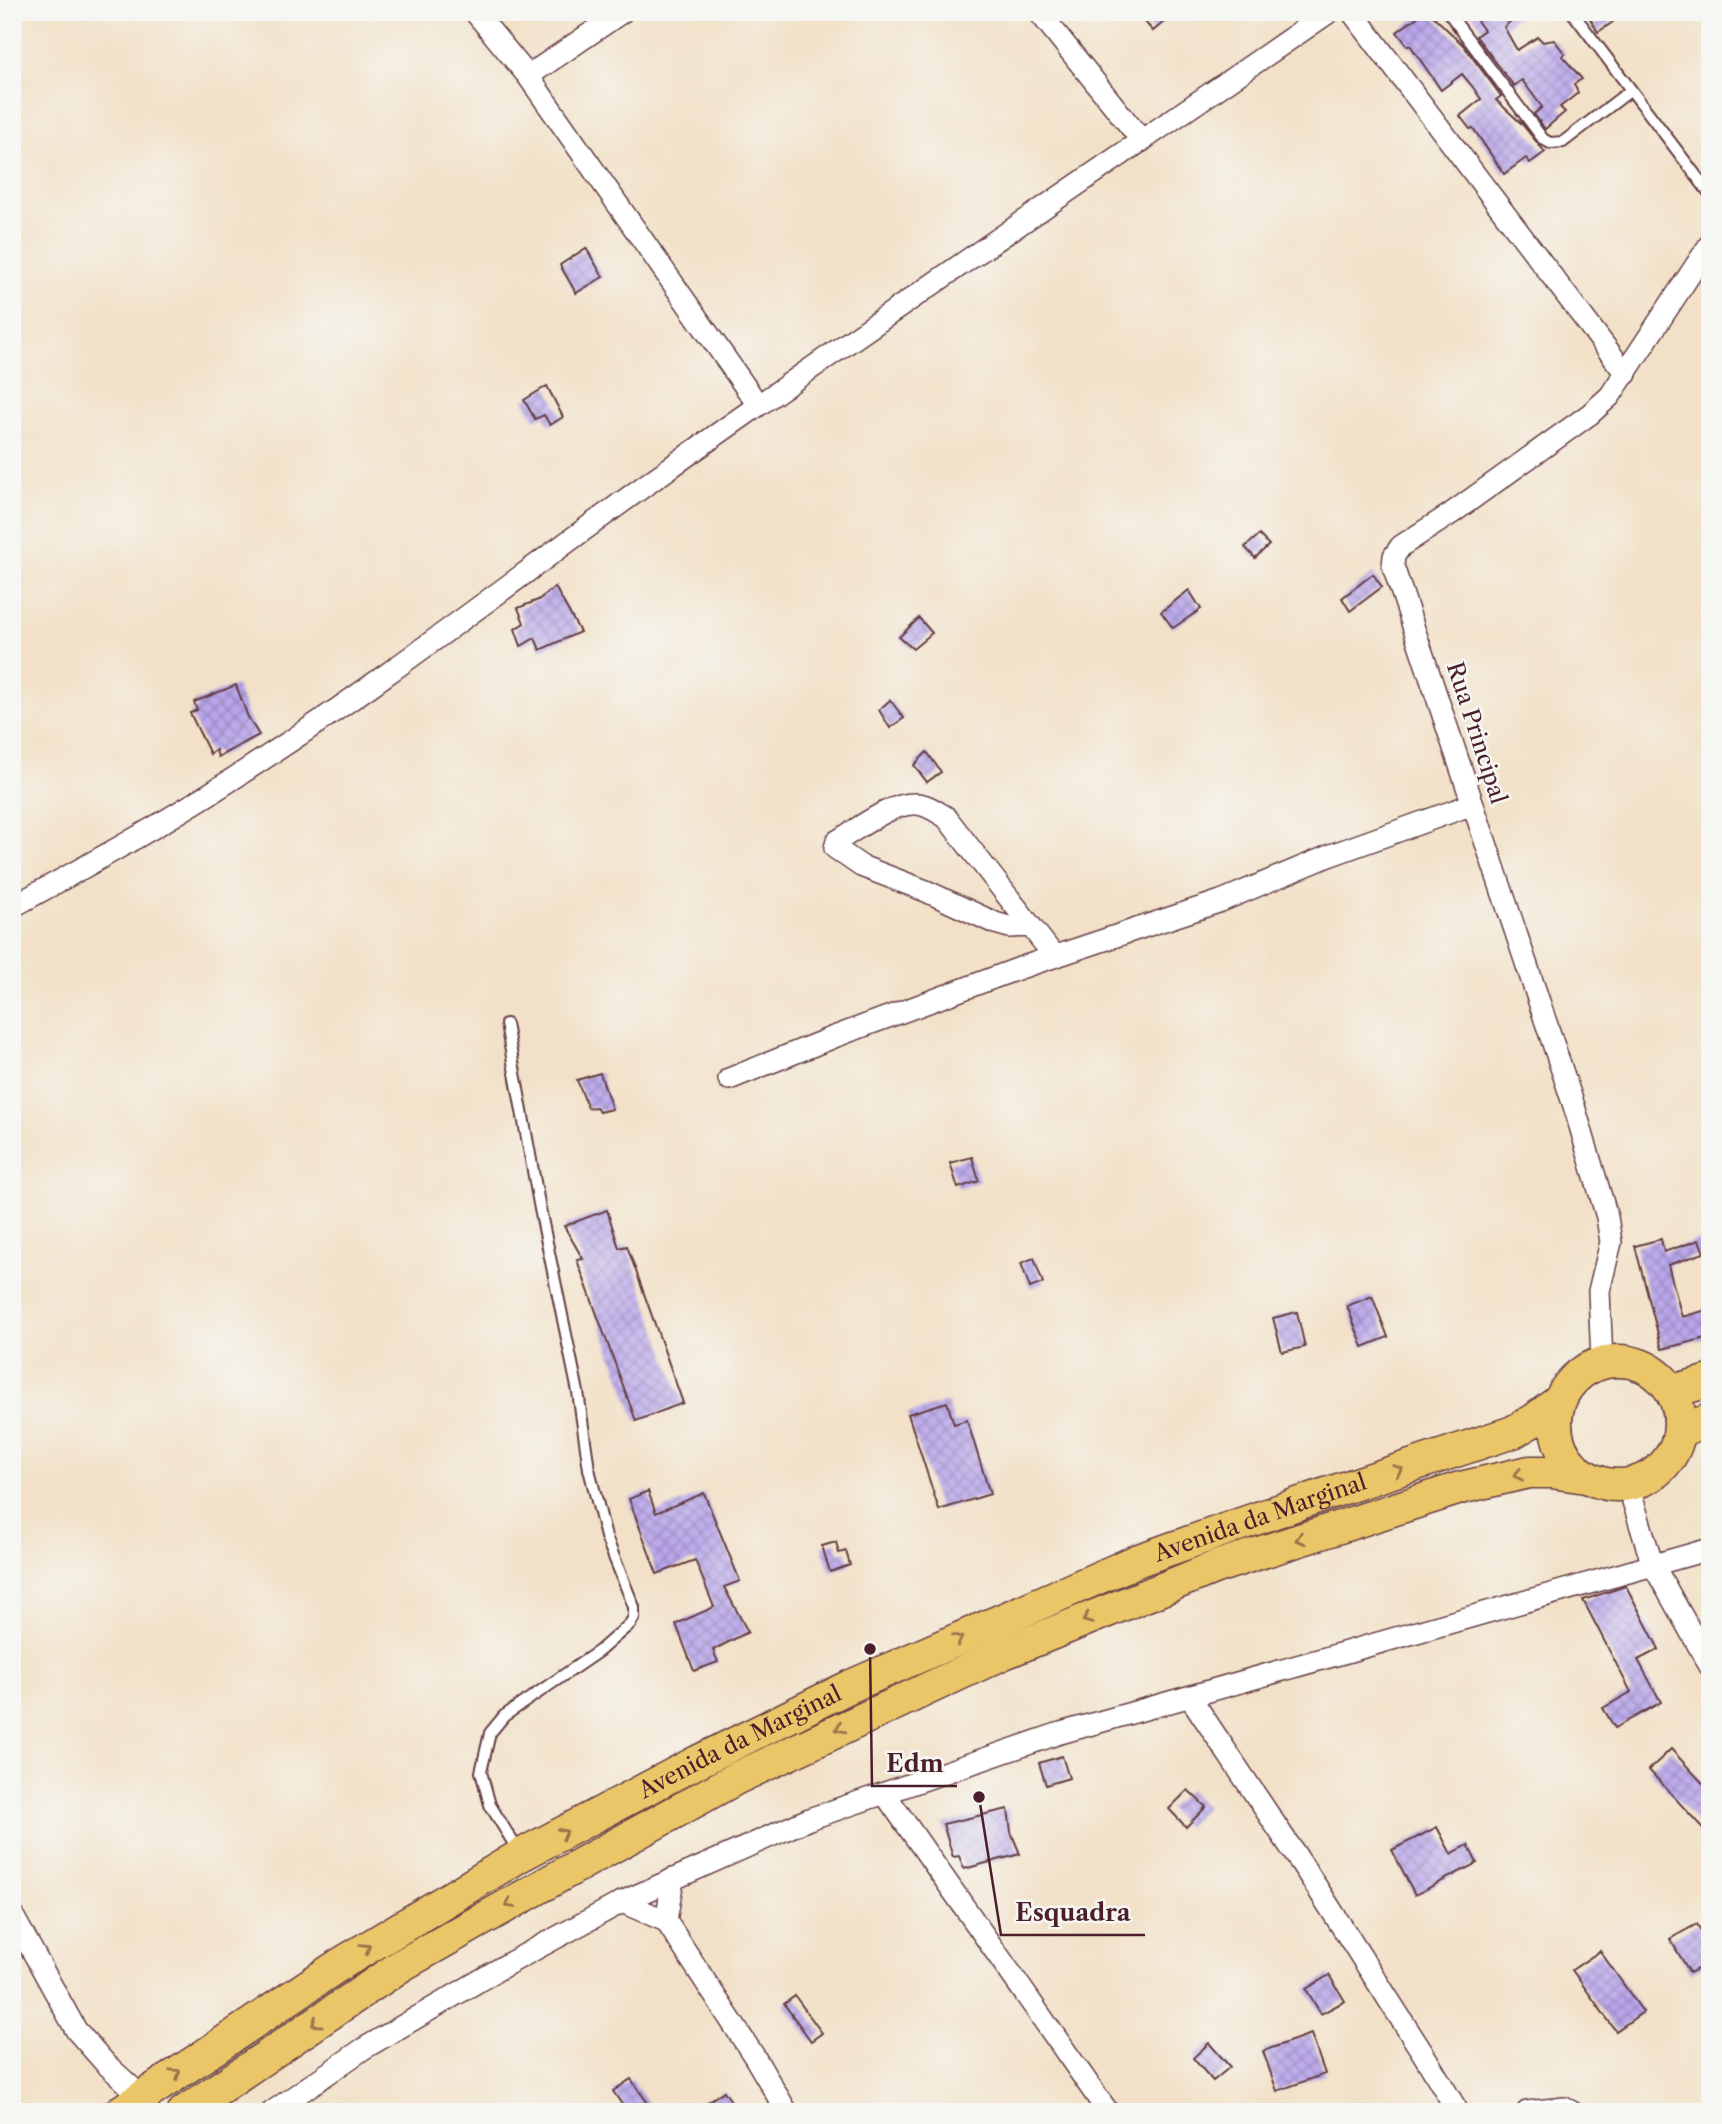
<svg xmlns="http://www.w3.org/2000/svg" width="1722" height="2124" font-family="'Libre Caslon Text',serif">
<style>
.building{fill:url(#building-cross-hatch)}
.lines{fill:none;stroke-linecap:round;stroke-linejoin:round}
.service-casing{stroke:#633c43;stroke-width:14}
.minor-casing{stroke:#633c43;stroke-width:24}
.primary-casing{stroke:#633c43;stroke-width:35}
.service{stroke:#fff;stroke-width:10}
.minor{stroke:#fff;stroke-width:21}
.primary{stroke:#ebc669;stroke-width:32}
.oneway{stroke:#9a724a}
.labels{text-anchor:middle;stroke-width:5;stroke-linejoin:round;paint-order:stroke}
.street-label{font-size:23px;fill:#4a1f2b;stroke:#f6f6f2}
.leader{fill:none;stroke:#4a1f2b;stroke-width:2.5}
.callout-dot{fill:#4a1f2b;stroke:#f6f6f2;stroke-width:2.5}
.callout-label{font-size:24px;text-anchor:middle;font-weight:bold;fill:#4a1f2b;stroke:#f6f6f2;stroke-width:5;stroke-linejoin:round;paint-order:stroke}
</style>
<defs>
<pattern id="building-cross-hatch" width="8" height="8" patternUnits="userSpaceOnUse" patternTransform="scale(1.75)"><rect width="8" height="8" fill="#b9a6eb"/><path d="M0 0l8 8M0 8l8-8" fill="none" stroke="#9887bf"/></pattern>
</defs>
<rect width="100%" height="100%" fill="#f6f6f2"/>
<filter id="ink" filterUnits="userSpaceOnUse"><feTurbulence type="fractalNoise" baseFrequency=".0143" numOctaves="2"/><feDisplacementMap in="SourceGraphic" scale="14" xChannelSelector="R" yChannelSelector="G"/><feConvolveMatrix kernelMatrix="1 2 1 2 8 2 1 2 1" color-interpolation-filters="sRGB"/></filter>
<filter id="wash" filterUnits="userSpaceOnUse"><feTurbulence type="fractalNoise" baseFrequency=".00686" numOctaves="4" result="noise"/><feDisplacementMap in="SourceGraphic" scale="28" xChannelSelector="R" yChannelSelector="G"/><feGaussianBlur stdDeviation="1.57" result="paint"/><feColorMatrix in="noise" values="0 0 0 0 0 0 0 0 0 0 0 0 0 0 0 0 0 1.4 0 .05"/><feComposite in="paint" operator="in"/></filter>
<g filter="url(#wash)">
<rect width="100%" height="100%" fill="#f2e1c8"/>
<g id="blocks">
<g class="building">
<path d="M1136 12H1176L1153 31Z"/>
<path d="M1424 12H1429L1463 45 1501 96 1496 100 1522 124 1545 152 1530 163 1526 158 1504 174 1473 128 1470 129 1460 116 1481 99 1472 86 1462 74 1441 90 1410 45 1408 46 1397 32Z"/>
<path d="M1470 12H1521L1504 27 1517 50 1538 37 1543 42 1554 40 1565 54 1562 56 1582 79 1574 84 1578 93 1560 107 1565 112 1545 129 1534 114 1542 107 1522 80 1514 86 1476 36 1484 30Z"/>
<path d="M1586 12H1608L1613 22 1598 32Z"/>
<path d="M586 248 603 277 576 293 560 265Z"/>
<path d="M547 386 563 417 550 425 544 415 535 419 524 400Z"/>
<path d="M1259 535 1269 545 1255 558 1245 547Z"/>
<path d="M1373 574 1382 587 1350 611 1342 598Z"/>
<path d="M555 587 580 632 540 650 535 638 521 646 515 629 524 623 518 608 538 600Z"/>
<path d="M1189 590 1201 609 1173 628 1161 612Z"/>
<path d="M919 618 932 633 913 649 899 637Z"/>
<path d="M236 685 248 717 259 735 218 757 216 750 210 754 190 713 197 710 194 702Z"/>
<path d="M890 700 904 718 890 728 879 710Z"/>
<path d="M927 752 941 772 927 782 914 765Z"/>
<path d="M600 1073 612 1109 599 1112 596 1107 588 1108 577 1080Z"/>
<path d="M972 1157 979 1181 958 1188 950 1163Z"/>
<path d="M607 1210 619 1248 627 1246 683 1403 636 1421 577 1260 583 1259 564 1226Z"/>
<path d="M1661 1239 1664 1252 1699 1240 1704 1253 1668 1265 1682 1317 1710 1309V1337L1662 1349 1635 1246Z"/>
<path d="M1034 1258 1043 1283 1030 1288 1021 1263Z"/>
<path d="M1372 1296 1388 1337 1363 1347 1347 1306Z"/>
<path d="M1297 1312 1305 1347 1282 1352 1273 1318Z"/>
<path d="M947 1402 954 1424 967 1420 990 1494 939 1510 908 1414Z"/>
<path d="M648 1491 656 1513 704 1493 740 1581 724 1587 748 1632 713 1650 718 1662 694 1671 676 1624 714 1607 695 1560 657 1574 629 1499Z"/>
<path d="M836 1542 839 1553 846 1551 850 1565 830 1572 822 1546Z"/>
<path d="M1626 1586 1659 1649 1638 1660 1661 1702 1615 1728 1603 1708 1631 1692 1583 1600Z"/>
<path d="M1671 1749 1710 1791V1836L1649 1770Z"/>
<path d="M1062 1756 1069 1778 1046 1785 1039 1763Z"/>
<path d="M1188 1790 1206 1807 1186 1827 1169 1809Z"/>
<path d="M1008 1809 1011 1832 1020 1854 964 1869 959 1856 953 1857 943 1824Z"/>
<path d="M1437 1827 1451 1854 1468 1845 1477 1863 1415 1895 1392 1850Z"/>
<path d="M1697 1924 1710 1946V1962L1690 1973 1670 1939Z"/>
<path d="M1600 1951 1643 2012 1616 2031 1572 1970Z"/>
<path d="M1329 1975 1345 2001 1321 2014 1306 1989Z"/>
<path d="M795 1996 822 2033 811 2041 784 2004Z"/>
<path d="M1311 2034 1325 2074 1277 2091 1263 2051Z"/>
<path d="M1209 2043 1230 2067 1213 2081 1193 2058Z"/>
<path d="M631 2079 649 2105 639 2112H627L613 2091Z"/>
<path d="M724 2091 733 2104 721 2112H693Z"/>
</g>
</g>
</g>
<g filter="url(#ink)">
<use href="#blocks" fill-opacity="0" stroke="#633c43" stroke-width="2"/>
<g class="lines">
<defs>
<g id="service">
<path d="M1448 12 1543 139 1550 143 1563 142 1631 90"/>
<path d="M1572 12 1710 194"/>
<path d="M506 1024 540 1209 578 1392 589 1469 606 1537 634 1607V1617L630 1624 599 1651 504 1716 490 1733 481 1772 490 1805 519 1852"/>
</g>
<g id="minor">
<path d="M475 12 528 76 758 405"/>
<path d="M1039 12 1142 141"/>
<path d="M1352 12 1626 374"/>
<path d="M528 76 622 12"/>
<path d="M12 907C94 862 176 817 254 765 395 674 527 569 664 472 884 315 1107 165 1329 12"/>
<path d="M1031 926 1009 927 995 923 926 891 861 866 835 848 837 841C858 829 892 802 916 804 927 804 937 812 946 817L1054 956"/>
<path d="M729 1079 834 1037 1020 968 1221 901 1331 855 1473 804"/>
<path d="M1602 1362 1599 1291 1611 1242 1607 1217 1574 1106 1393 566 1394 556 1401 546 1452 513 1590 414 1610 396 1710 244"/>
<path d="M1628 1485 1652 1563 1710 1666"/>
<path d="M1190 1697 1307 1872 1424 2055 1458 2112"/>
<path d="M885 1794 1108 2112"/>
<path d="M622 1902 666 1921 754 2056 787 2112"/>
<path d="M12 1914 76 2030 106 2064 142 2097"/>
<path d="M666 1921 673 1879"/>
<path d="M272 2112 363 2049 506 1965 622 1902 809 1819 1057 1734 1710 1549"/>
<path d="M1527 2112 1564 2108 1572 2112"/>
</g>
<g id="primary">
<circle cx="1618" cy="1423" r="62"/>
<path d="M1672 1391 1710 1381"/>
<path d="M1681 1430 1710 1420"/>
<path id="s1" d="M120 2112 339 1965 521 1855 697 1762 851 1686 1139 1560 1323 1495 1513 1432 1534 1420 1559 1401"/>
<path d="M184 2112 402 1965 563 1874 737 1778 1004 1653 1216 1567 1460 1488 1529 1472H1551L1586 1477"/>
</g>
</defs>
<use href="#service" class="service-casing"/>
<use href="#minor" class="minor-casing"/>
<use href="#primary" class="primary-casing"/>
<use href="#service" class="service"/>
<use href="#minor" class="minor"/>
<use href="#primary" class="primary"/>
</g>
<defs><path id="oneway-chevron" d="M-2-3.5L2.5 0L-2 3.5" fill="none" stroke-width="1.6" stroke-linecap="round" stroke-linejoin="round" transform="scale(1.75)"/></defs>
<g class="oneway">
<use href="#oneway-chevron" transform="translate(1398 1470) rotate(-18)"/>
<use href="#oneway-chevron" transform="translate(1518 1475) rotate(168)"/>
<use href="#oneway-chevron" transform="translate(1300 1539) rotate(162)"/>
<use href="#oneway-chevron" transform="translate(1087 1619) rotate(158)"/>
<use href="#oneway-chevron" transform="translate(958 1639) rotate(-24)"/>
<use href="#oneway-chevron" transform="translate(840 1728) rotate(154)"/>
<use href="#oneway-chevron" transform="translate(563 1833) rotate(-27)"/>
<use href="#oneway-chevron" transform="translate(510 1904) rotate(150)"/>
<use href="#oneway-chevron" transform="translate(366 1948) rotate(-31)"/>
<use href="#oneway-chevron" transform="translate(316 2023) rotate(146)"/>
<use href="#oneway-chevron" transform="translate(176 2073) rotate(-34)"/>
</g>
</g>
<g class="labels">
<g class="street-label">
<text transform="translate(1477 733) rotate(72)" y="8">Rua Principal</text>
<text dy="8" stroke="none"><textPath href="#s1" startOffset="1290">Avenida da Marginal</textPath></text>
<text dy="8" stroke="none"><textPath href="#s1" startOffset="723">Avenida da Marginal</textPath></text>
</g>
</g>
<path class="leader" d="M870 1649L872 1786H957M979 1797L1001 1935H1145"/>
<g class="callout-dot">
<circle cx="870" cy="1649" r="7"/>
<circle cx="979" cy="1797" r="7"/>
</g>
<g class="callout-label">
<text x="915" y="1772">Edm</text>
<text x="1073" y="1921">Esquadra</text>
</g>
<rect width="1722" height="2124" fill="none" stroke="#f6f6f2" stroke-width="42"/>
</svg>
